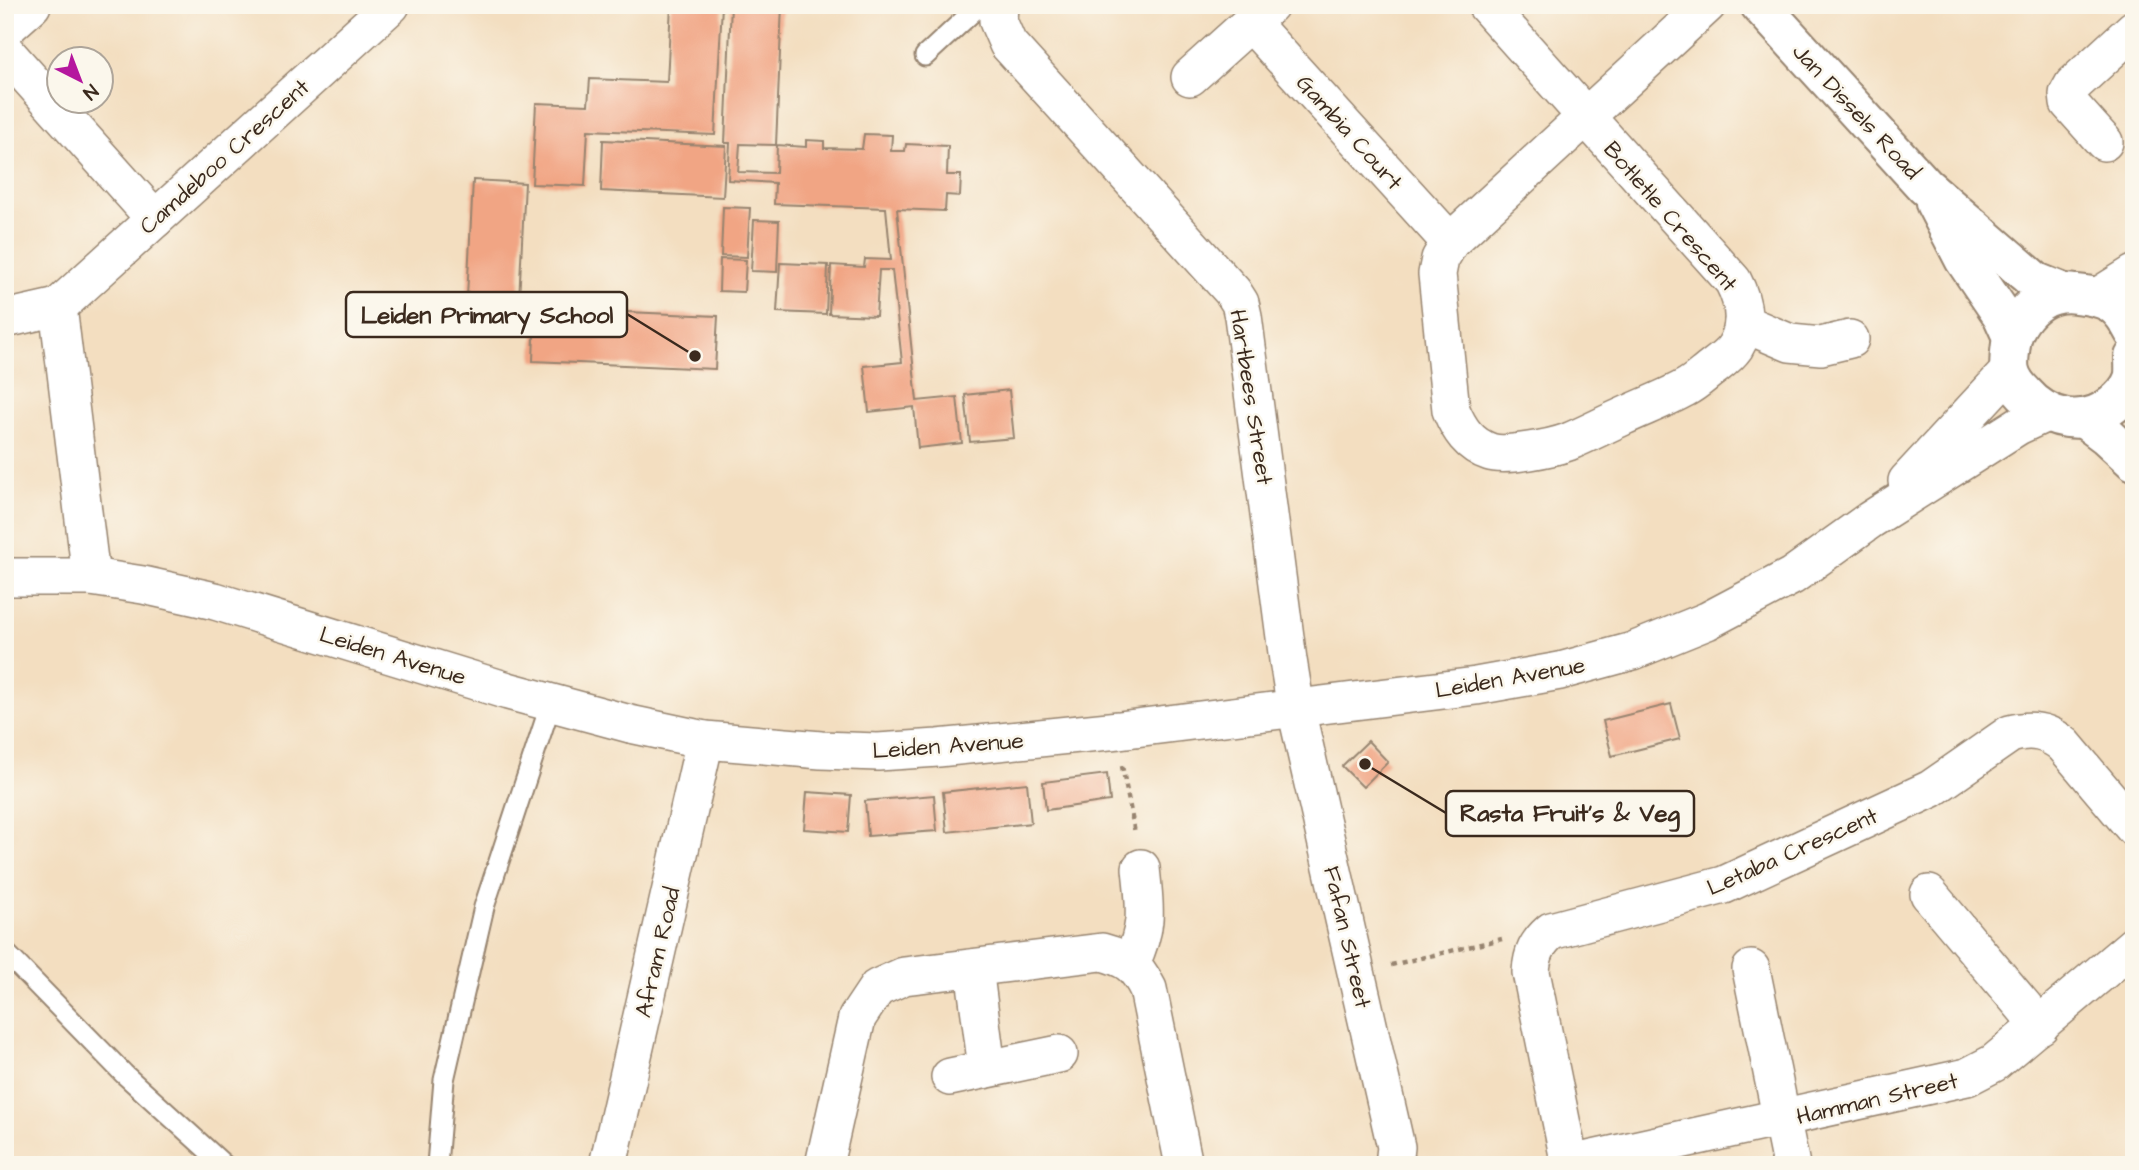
<svg xmlns="http://www.w3.org/2000/svg" width="2139" height="1170" font-family="'Architects Daughter',sans-serif">
<style>
.building{fill:#f1a584}
.lines{fill:none;stroke-linecap:round;stroke-linejoin:round}
.lane-casing{stroke:#97846f;stroke-width:23}
.street-casing{stroke:#97846f;stroke-width:40}
.secondary-casing{stroke:#97846f;stroke-width:42}
.path{stroke:#97846f;stroke-width:4.5;stroke-dasharray:5 5;stroke-linecap:butt}
.lane{stroke:#fff;stroke-width:19}
.street{stroke:#fff;stroke-width:37}
.secondary{stroke:#fff;stroke-width:38}
.labels{text-anchor:middle;stroke-width:5;stroke-linejoin:round;paint-order:stroke}
.street-label{font-size:23px;fill:#3b2a1e;stroke:#fbf7ec}
.leader{fill:none;stroke:#3b2a1e;stroke-width:2.5}
.callout-dot{fill:#3b2a1e;stroke:#fbf7ec;stroke-width:2.5}
.callout{fill:#fbf7ec;stroke:#3b2a1e;stroke-width:2.5}
.callout-label{font-size:24px;text-anchor:middle;font-weight:bold;fill:#3b2a1e}
</style>
<rect width="100%" height="100%" fill="#fbf7ec"/>
<filter id="ink" filterUnits="userSpaceOnUse"><feTurbulence type="fractalNoise" baseFrequency=".0143" numOctaves="2"/><feDisplacementMap in="SourceGraphic" scale="14" xChannelSelector="R" yChannelSelector="G"/><feConvolveMatrix kernelMatrix="1 2 1 2 8 2 1 2 1" color-interpolation-filters="sRGB"/></filter>
<filter id="wash" filterUnits="userSpaceOnUse"><feTurbulence type="fractalNoise" baseFrequency=".00686" numOctaves="4" result="noise"/><feDisplacementMap in="SourceGraphic" scale="28" xChannelSelector="R" yChannelSelector="G"/><feGaussianBlur stdDeviation="1.57" result="paint"/><feColorMatrix in="noise" values="0 0 0 0 0 0 0 0 0 0 0 0 0 0 0 0 0 1.4 0 .05"/><feComposite in="paint" operator="in"/></filter>
<g filter="url(#wash)">
<rect width="100%" height="100%" fill="#f3dec0"/>
<g id="blocks">
<g class="building">
<path d="M671 5H722L715 135 588 130 585 186 532 184 536 103 588 105 590 79 667 82Z"/>
<path d="M731 5H782L776 145 740 144 738 172 776 173 777 145 806 147V140L824 141V148L862 149 864 134 892 135 891 151H905L906 144 948 146 947 175H961L960 196 946 195 945 211 897 209 917 401 957 397 962 443 918 448 914 407 869 412 864 366 902 362 892 270H879L876 316 829 314 831 265 864 267 865 259 891 260 886 208 774 204 775 183 728 180 730 143H725Z"/>
<path d="M603 140 726 146 723 197 601 191Z"/>
<path d="M473 180 525 183 518 320 466 317Z"/>
<path d="M723 207 750 208 747 257 721 256Z"/>
<path d="M754 220 779 221 777 272 751 271Z"/>
<path d="M720 259 746 260 744 292 719 291Z"/>
<path d="M780 263 828 265 826 314 777 312Z"/>
<path d="M535 308 718 316 715 369 533 361Z"/>
<path d="M1009 390 1014 438 970 442 965 395Z"/>
<path d="M1671 704 1680 739 1612 756 1603 721Z"/>
<path d="M1368 741 1388 762 1363 787 1342 766Z"/>
<path d="M1107 774 1110 801 1046 810 1043 782Z"/>
<path d="M1027 783 1031 823 947 832 943 792Z"/>
<path d="M807 792 851 795 848 832 804 829Z"/>
<path d="M934 795 937 831 868 836 865 801Z"/>
</g>
</g>
</g>
<g filter="url(#ink)">
<use href="#blocks" fill-opacity="0" stroke="#97846f" stroke-width="2"/>
<g class="lines">
<defs>
<g id="lane">
<path d="M925 56 980 5"/>
<path d="M5 952 124 1074 224 1165"/>
<path d="M437 1165 444 1080 484 907 551 703"/>
</g>
<g id="street">
<path d="M999 5 998 21 1008 44 1233 292 1240 303 1243 316 1288 660 1296 709 1396 1147 1394 1165"/>
<path d="M1486 5 1733 281C1744 302 1748 326 1735 347 1729 356 1720 362 1711 369 1703 375 1695 383 1685 388 1665 399 1643 407 1622 417 1604 425 1587 434 1568 442 1552 448 1505 457 1490 452 1469 445 1459 429 1451 410L1437 274 1440 259 1450 242 1707 5"/>
<path d="M1251 23 1450 242"/>
<path d="M5 29 32 5"/>
<path d="M5 51 155 219"/>
<path d="M1190 77 1270 5"/>
<path d="M2104 142 2069 103 2068 94 2073 85 2134 29"/>
<path d="M2099 296 2134 274"/>
<path d="M5 319 58 307"/>
<path d="M1743 323 1790 343 1821 346 1850 339"/>
<path d="M1907 481 2010 370"/>
<path d="M5 577H91L143 585 215 601 508 691 630 724 705 740 821 750 878 752 938 748 1119 730 1476 686 1560 671 1633 651 1707 621 1792 576 1870 520 2018 426 2046 413"/>
<path d="M91 577 58 307 391 5"/>
<path d="M1929 894 2040 1026"/>
<path d="M1131 963C1149 925 1145 909 1141 868"/>
<path d="M974 968 987 1068"/>
<path d="M1751 969 1791 1165"/>
<path d="M950 1077 1059 1054"/>
<path d="M1570 1164 1967 1077 1994 1063 2134 945"/>
<path d="M608 1165 705 740"/>
<path d="M824 1165 857 1018 877 988 904 976 1102 952C1128 959 1136 965 1148 989L1184 1165"/>
<path d="M1570 1165 1531 972C1532 954 1537 943 1551 931L1724 885 1931 789 2010 734C2031 728 2048 731 2064 745L2134 828"/>
</g>
<g id="secondary">
<path d="M1760 5 1925 186 2036 282 2061 292"/>
<path d="M1935 203 1964 259 2002 315 2012 337"/>
<path d="M2134 332C2119 303 2108 297 2076 294 2063 292 2052 294 2040 301 2026 310 2013 327 2011 344 2010 352 2008 363 2010 371 2012 379 2018 387 2024 393 2048 421 2084 428 2114 404 2121 398 2130 388 2133 379 2135 373 2134 364 2134 357"/>
<path d="M2083 418 2107 436 2134 461"/>
</g>
</defs>
<use href="#lane" class="lane-casing"/>
<use href="#street" class="street-casing"/>
<use href="#secondary" class="secondary-casing"/>
<g class="path">
<path d="M1122 766 1135 833"/>
<path d="M1391 965 1502 939"/>
</g>
<use href="#lane" class="lane"/>
<use href="#street" class="street"/>
<use href="#secondary" class="secondary"/>
</g>
</g>
<g class="labels">
<g class="street-label">
<text transform="translate(1857 111) rotate(47)" y="8">Jan Dissels Road</text>
<text transform="translate(1350 132) rotate(48)" y="8">Gambia Court</text>
<text transform="translate(224 156) rotate(-42)" y="8">Camdeboo Crescent</text>
<text transform="translate(1671 216) rotate(49)" y="8">Botletle Crescent</text>
<text transform="translate(1252 397) rotate(81)" y="8">Hartbees Street</text>
<text transform="translate(393 655) rotate(17)" y="8">Leiden Avenue</text>
<text transform="translate(1510 677) rotate(-10)" y="8">Leiden Avenue</text>
<text transform="translate(948 745) rotate(-4)" y="8">Leiden Avenue</text>
<text transform="translate(1792 851) rotate(-24)" y="8">Letaba Crescent</text>
<text transform="translate(1348 937) rotate(77)" y="8">Fafan Street</text>
<text transform="translate(657 952) rotate(-77)" y="8">Afram Road</text>
<text transform="translate(1877 1098) rotate(-13)" y="8">Hamman Street</text>
</g>
</g>
<path class="leader" d="M695 356L627 314M1365 764L1446 813"/>
<g class="callout-dot">
<circle cx="695" cy="356" r="7"/>
<circle cx="1365" cy="764" r="7"/>
</g>
<g class="callout">
<rect x="346" y="292" width="281" height="45" rx="7"/>
<rect x="1446" y="791" width="248" height="45" rx="7"/>
</g>
<g class="callout-label">
<text x="487" y="323">Leiden Primary School</text>
<text x="1570" y="821">Rasta Fruit's &amp; Veg</text>
</g>
<rect width="2139" height="1170" fill="none" stroke="#fbf7ec" stroke-width="28"/>
<g transform="translate(80 80) rotate(138)"><circle r="33" fill="#fbf7ec" stroke="#aea59a" stroke-width="2"/>
<path d="M0-5L12 26L0 18L-12 26Z" fill="#b5179e"/>
<text y="-10" font-size="19" font-weight="bold" text-anchor="middle" fill="#3b2a1e">N</text>
</g>
</svg>
